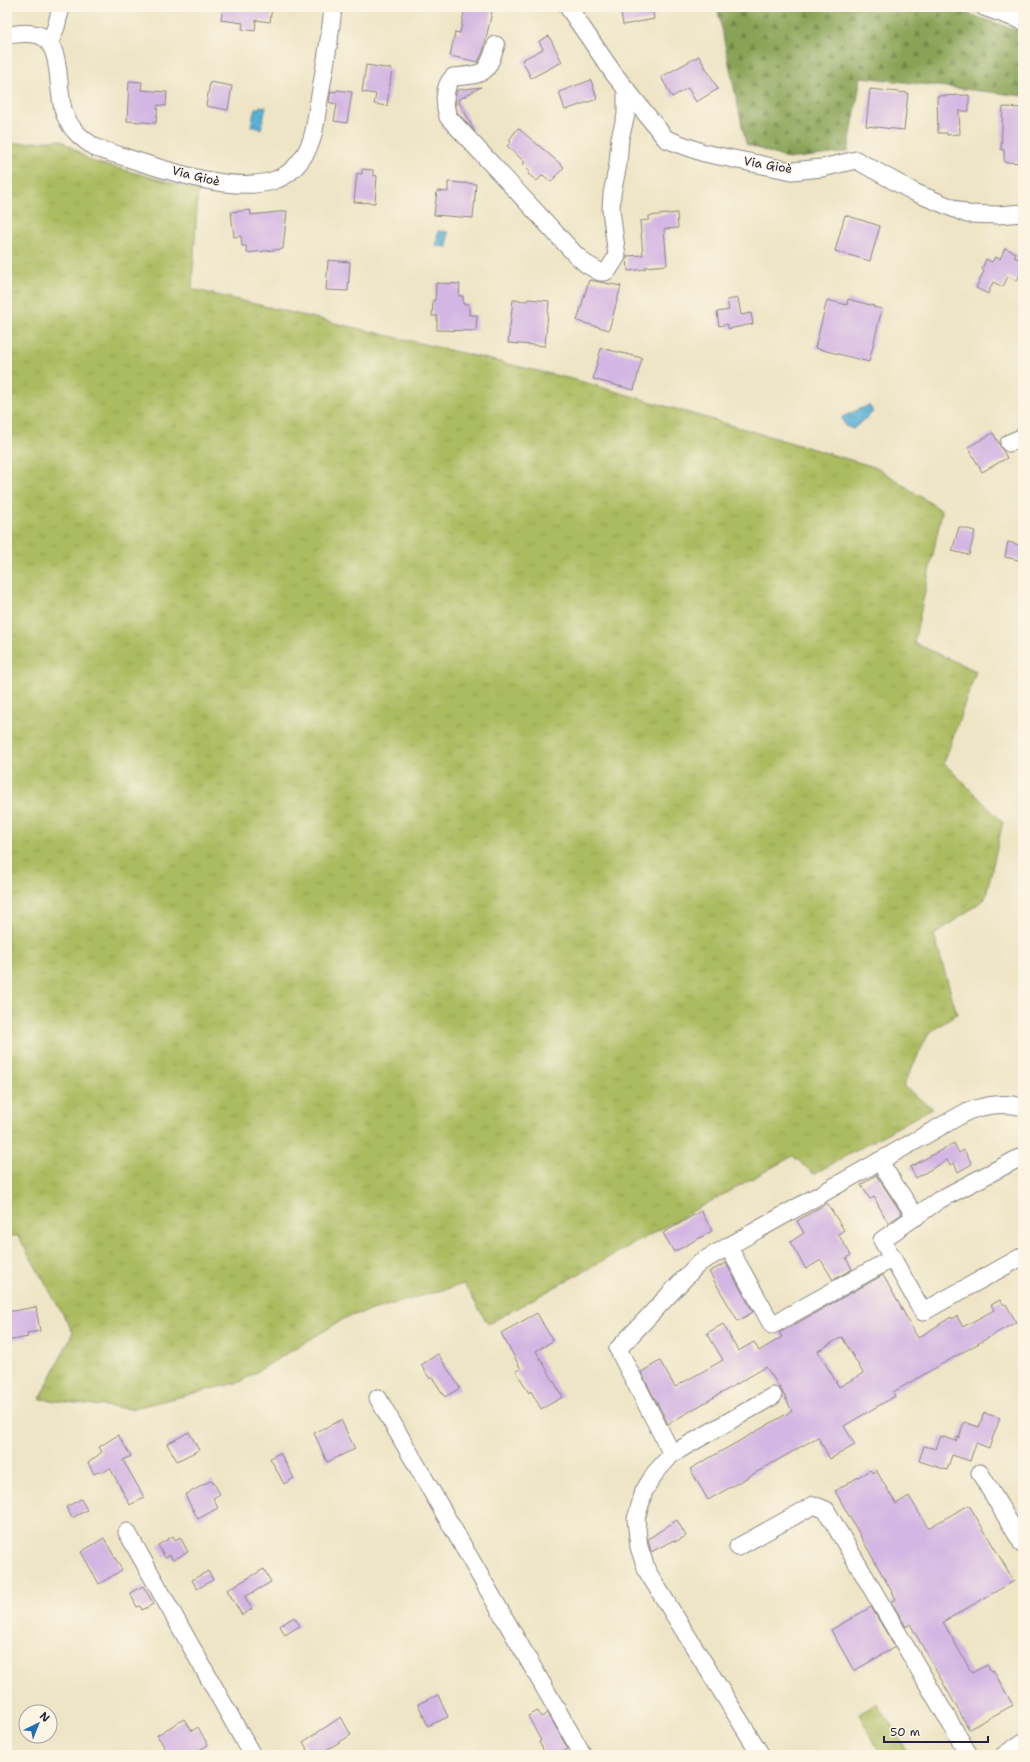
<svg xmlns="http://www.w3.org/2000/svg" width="1030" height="1762" font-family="'Shantell Sans',sans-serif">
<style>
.grass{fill:url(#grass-tufts);stroke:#666e4c}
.forest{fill:url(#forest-firs);stroke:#556248}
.water{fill:url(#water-ripples);stroke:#3e6a88}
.building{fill:#d3b6e3;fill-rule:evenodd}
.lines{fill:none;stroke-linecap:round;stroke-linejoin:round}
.minor-casing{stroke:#888480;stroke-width:19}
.minor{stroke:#fff;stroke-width:17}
.labels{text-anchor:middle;stroke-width:3;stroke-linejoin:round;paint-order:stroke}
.street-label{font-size:12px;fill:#22223b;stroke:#fcf5e5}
</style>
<defs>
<pattern id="grass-tufts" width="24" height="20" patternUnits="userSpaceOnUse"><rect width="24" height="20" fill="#abbb5e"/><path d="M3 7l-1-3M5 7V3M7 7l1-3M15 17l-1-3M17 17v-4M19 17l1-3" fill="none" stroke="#93a053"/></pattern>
<pattern id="forest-firs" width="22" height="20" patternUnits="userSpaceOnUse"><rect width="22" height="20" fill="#88a355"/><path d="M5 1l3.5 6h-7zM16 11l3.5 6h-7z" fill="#6f8448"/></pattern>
<pattern id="water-ripples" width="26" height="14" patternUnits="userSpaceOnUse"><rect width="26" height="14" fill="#59b1d6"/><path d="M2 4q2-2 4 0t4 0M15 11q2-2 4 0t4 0" fill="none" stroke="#4990af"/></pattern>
</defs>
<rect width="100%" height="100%" fill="#fcf5e5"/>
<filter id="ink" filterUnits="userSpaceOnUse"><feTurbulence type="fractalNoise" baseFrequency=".025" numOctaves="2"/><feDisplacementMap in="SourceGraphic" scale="8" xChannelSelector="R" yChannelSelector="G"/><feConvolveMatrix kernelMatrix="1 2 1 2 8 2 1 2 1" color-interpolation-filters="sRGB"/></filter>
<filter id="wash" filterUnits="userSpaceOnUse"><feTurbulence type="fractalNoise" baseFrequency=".012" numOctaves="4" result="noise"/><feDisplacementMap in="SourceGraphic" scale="16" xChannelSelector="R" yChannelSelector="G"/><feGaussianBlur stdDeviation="0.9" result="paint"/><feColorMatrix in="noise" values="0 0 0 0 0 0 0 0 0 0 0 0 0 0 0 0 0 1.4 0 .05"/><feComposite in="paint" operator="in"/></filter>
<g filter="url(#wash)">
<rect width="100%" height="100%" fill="#eee5c6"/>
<g class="grass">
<path d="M61 140 91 161 198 190 192 289 580 381 878 468 942 511 914 643 976 671 944 763 1003 822 985 899 934 935 957 1014 929 1033 903 1086 932 1108 814 1174 793 1156 488 1324 464 1284 347 1317 240 1382 130 1409 40 1399 73 1332 18 1236H7V144Z"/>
<path d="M878 1703 909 1755H881L859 1714Z"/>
</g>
<path class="forest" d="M717 7H914L963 12 1023 32V96L861 77 848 152 788 159 746 144Z"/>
<g class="water">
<path d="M260 106 266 107 261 129 251 126 255 108H260Z"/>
<path d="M438 231 448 232 447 247 436 246Z"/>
<path d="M869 405 872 410V413L853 429 845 426 842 417Z"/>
</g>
<g id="blocks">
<g class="building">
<path d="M223 7H272L270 22 256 20 255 31 242 29 243 23 221 20Z"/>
<path d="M465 7H493L483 52 478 62 450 56 455 32 460 33Z"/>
<path d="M620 7H652L654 19 623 25Z"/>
<path d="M549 36 562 62 531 78 522 60 543 49 539 41Z"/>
<path d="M699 56 718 89 696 102 688 88 672 97 661 77Z"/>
<path d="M366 65 392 69 387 106 374 104 376 94 362 92Z"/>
<path d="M591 80 597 99 565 110 559 92Z"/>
<path d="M129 81 142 82 141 90 167 92 166 106 158 105 156 123 127 121Z"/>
<path d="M210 82 232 86 228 110 206 106Z"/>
<path d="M481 87 458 100 475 132 457 112 455 97 457 90Z"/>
<path d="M870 89 908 93 904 130 866 126Z"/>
<path d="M337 90 352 92 347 123 334 121 337 105 329 102 331 91 336 92Z"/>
<path d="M969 95V111H959L960 134 947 135V133H938L937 96Z"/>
<path d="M1003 107 1023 108V163L1004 162V150H1001Z"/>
<path d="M518 128 564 167 551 182 543 175 537 181 528 174 530 172 522 164 525 162 507 146 511 142 509 140Z"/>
<path d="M362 169 373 170V175L377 176 375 203 354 202 357 173 362 174Z"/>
<path d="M448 182 476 184 473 218 434 215 437 191 448 192Z"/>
<path d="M250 210 251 215 287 211 283 249 247 253 246 246H242L241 236 234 237 231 212Z"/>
<path d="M677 213 678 228 664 229 667 265 645 267V269L628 271 627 256 643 255 640 221 649 220V216Z"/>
<path d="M845 215 880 226 870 261 835 251Z"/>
<path d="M1005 248 1016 253 1014 257 1023 261V268L1017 281 1008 276 1003 287 993 282 988 294 976 288 984 271 982 269 986 259 992 262 995 257 1000 259Z"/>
<path d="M328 260 350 262 348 291 326 290Z"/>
<path d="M589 280 621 286 609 330 577 321Z"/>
<path d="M436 283 460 284 459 296H463V304H469V315H477L476 331 437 330V316H432L433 300H435Z"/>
<path d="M738 298 741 315 751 313 753 324 728 329V324L719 326 717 312 729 310 727 300Z"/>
<path d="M528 299 549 301 545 346 508 343 513 300 527 301Z"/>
<path d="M848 299 874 306 873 307 882 309 869 362 815 348 827 300 847 305Z"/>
<path d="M601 348 642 358 634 390 593 379Z"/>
<path d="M993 433 1007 458 982 472 968 447Z"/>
<path d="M959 527 975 531 969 555 952 551Z"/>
<path d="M1008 542 1023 546V561L1005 557Z"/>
<path d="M954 1143 959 1153 964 1150 972 1164 958 1172 954 1163 950 1165 947 1160 916 1178 910 1167Z"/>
<path d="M876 1175 902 1214 888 1223 874 1197 870 1199 861 1185Z"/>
<path d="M827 1203 844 1230 838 1234 851 1255 846 1258 852 1269 833 1280 821 1260 806 1269 790 1242 804 1233 797 1221Z"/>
<path d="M701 1211 712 1231 674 1252 663 1233Z"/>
<path d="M726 1263 753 1312 738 1321 709 1272Z"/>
<path d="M883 1275 918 1338 951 1317 952 1319 957 1316 963 1327 994 1310 991 1305 1000 1300 1004 1305 1006 1304 1016 1322 893 1392 895 1396 844 1426 855 1445 830 1459 818 1437 708 1500 690 1469 792 1411 782 1391 766 1367 668 1424 641 1372 660 1361 675 1387 723 1360 707 1333 723 1324 738 1351 754 1342 759 1351 782 1337 779 1333ZM842 1337 863 1373 839 1387 818 1351Z"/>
<path d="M36 1307 40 1331 27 1333 28 1337 7 1341V1312Z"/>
<path d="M537 1313 553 1341 536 1351 563 1397 541 1409 531 1391 529 1393 516 1371 521 1369 501 1333Z"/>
<path d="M438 1354 460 1388 445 1397 432 1377 430 1379 421 1365Z"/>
<path d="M984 1413 1000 1418 989 1448 976 1443 970 1461 952 1455 947 1470 919 1461 924 1446 936 1449 941 1436 956 1441 957 1437 959 1438 964 1422 979 1427Z"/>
<path d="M341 1420 355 1449 327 1462 314 1433Z"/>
<path d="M189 1432 199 1450 177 1461 167 1444Z"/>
<path d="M118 1435 131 1456 123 1460 144 1497 130 1505 110 1468 102 1473 101 1470 94 1474 88 1463 102 1452 99 1447Z"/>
<path d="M280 1453 294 1478 284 1484 270 1458Z"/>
<path d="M870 1470 872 1473 876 1470 896 1504 909 1496 928 1528 969 1505 1014 1581 943 1622 972 1673 987 1665 991 1672 993 1670 1013 1705 969 1729 910 1624 906 1627 891 1601 896 1599 835 1491Z"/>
<path d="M212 1480 220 1494 213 1498 218 1508 198 1519 185 1495Z"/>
<path d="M81 1499 87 1510 72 1518 66 1507Z"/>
<path d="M677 1520 686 1536 675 1542 674 1540 651 1552 648 1539Z"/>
<path d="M173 1536 175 1540 180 1537 188 1552 173 1560 170 1555 165 1558 158 1545Z"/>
<path d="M104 1538 122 1570 99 1584 81 1552Z"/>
<path d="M264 1569 271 1582 245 1597 252 1609 242 1615 227 1590Z"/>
<path d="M208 1571 213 1580 197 1589 192 1580Z"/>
<path d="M143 1586 154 1604 142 1610 140 1606 137 1607 130 1593Z"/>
<path d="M871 1607 895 1647 854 1671 831 1630Z"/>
<path d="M294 1617 300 1626 285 1635 280 1626Z"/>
<path d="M438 1695 448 1717 428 1726 418 1704Z"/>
<path d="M538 1711 541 1717 548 1713 568 1749 557 1755H546L539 1742 541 1741 528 1716Z"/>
<path d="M341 1717 351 1735 318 1755H311L303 1742Z"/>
<path d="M184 1719 192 1731 198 1727 208 1745 191 1755H169L157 1735Z"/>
</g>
</g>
</g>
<g filter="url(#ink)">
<use href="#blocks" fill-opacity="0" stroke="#888480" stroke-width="1"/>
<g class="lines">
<defs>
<g id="minor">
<path d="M568 7 614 74 666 139 704 153 792 171 822 168 856 160 914 192 967 214 998 215 1023 213"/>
<path d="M984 7 1023 21"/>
<path d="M7 35C18 34 33 31 43 37 63 48 56 95 65 115 71 130 82 139 96 148 143 162 225 195 272 181 290 176 303 161 310 144 315 133 316 118 318 106 324 73 330 40 333 7"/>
<path d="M50 42 56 27 61 7"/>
<path d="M496 45C486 76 485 74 453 77 443 87 444 104 448 117L574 253 586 264 600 272H605L609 269 617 256 611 210 612 194 618 164 620 138 626 115V89"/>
<path d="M1009 443 1023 437"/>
<path d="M1023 1156 939 1200 882 1240 923 1312 1023 1256"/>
<path d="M879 1161 916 1217"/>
<path d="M728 1246 772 1325 893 1258"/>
<path d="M378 1398 583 1755"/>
<path d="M672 1454 618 1349 699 1263 968 1111C987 1105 1004 1102 1023 1107"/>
<path d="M980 1473 1023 1545"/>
<path d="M127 1532 252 1755"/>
<path d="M738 1547 814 1505 826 1510 969 1755"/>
<path d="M761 1755 647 1571 639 1547 636 1519 644 1491 655 1473 672 1454 773 1396"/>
<path d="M1004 1755 1023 1742"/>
</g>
</defs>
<use href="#minor" class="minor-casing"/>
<use href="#minor" class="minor"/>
</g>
</g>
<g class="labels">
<g class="street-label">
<text transform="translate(768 165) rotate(10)" y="4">Via Gioè</text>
<text transform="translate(196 176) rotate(14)" y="4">Via Gioè</text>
</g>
</g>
<rect width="1030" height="1762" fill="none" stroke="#fcf5e5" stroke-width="24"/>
<g transform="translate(38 1724) rotate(43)"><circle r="19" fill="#fcf5e5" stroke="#a5a1a1"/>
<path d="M0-3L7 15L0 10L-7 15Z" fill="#1f6fb2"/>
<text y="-6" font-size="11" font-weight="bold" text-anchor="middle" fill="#22223b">N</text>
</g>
<path d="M884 1736v6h104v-6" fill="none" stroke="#22223b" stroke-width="2"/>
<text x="890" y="1736" font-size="12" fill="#22223b" stroke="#fcf5e5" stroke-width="3" paint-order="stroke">50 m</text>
</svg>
